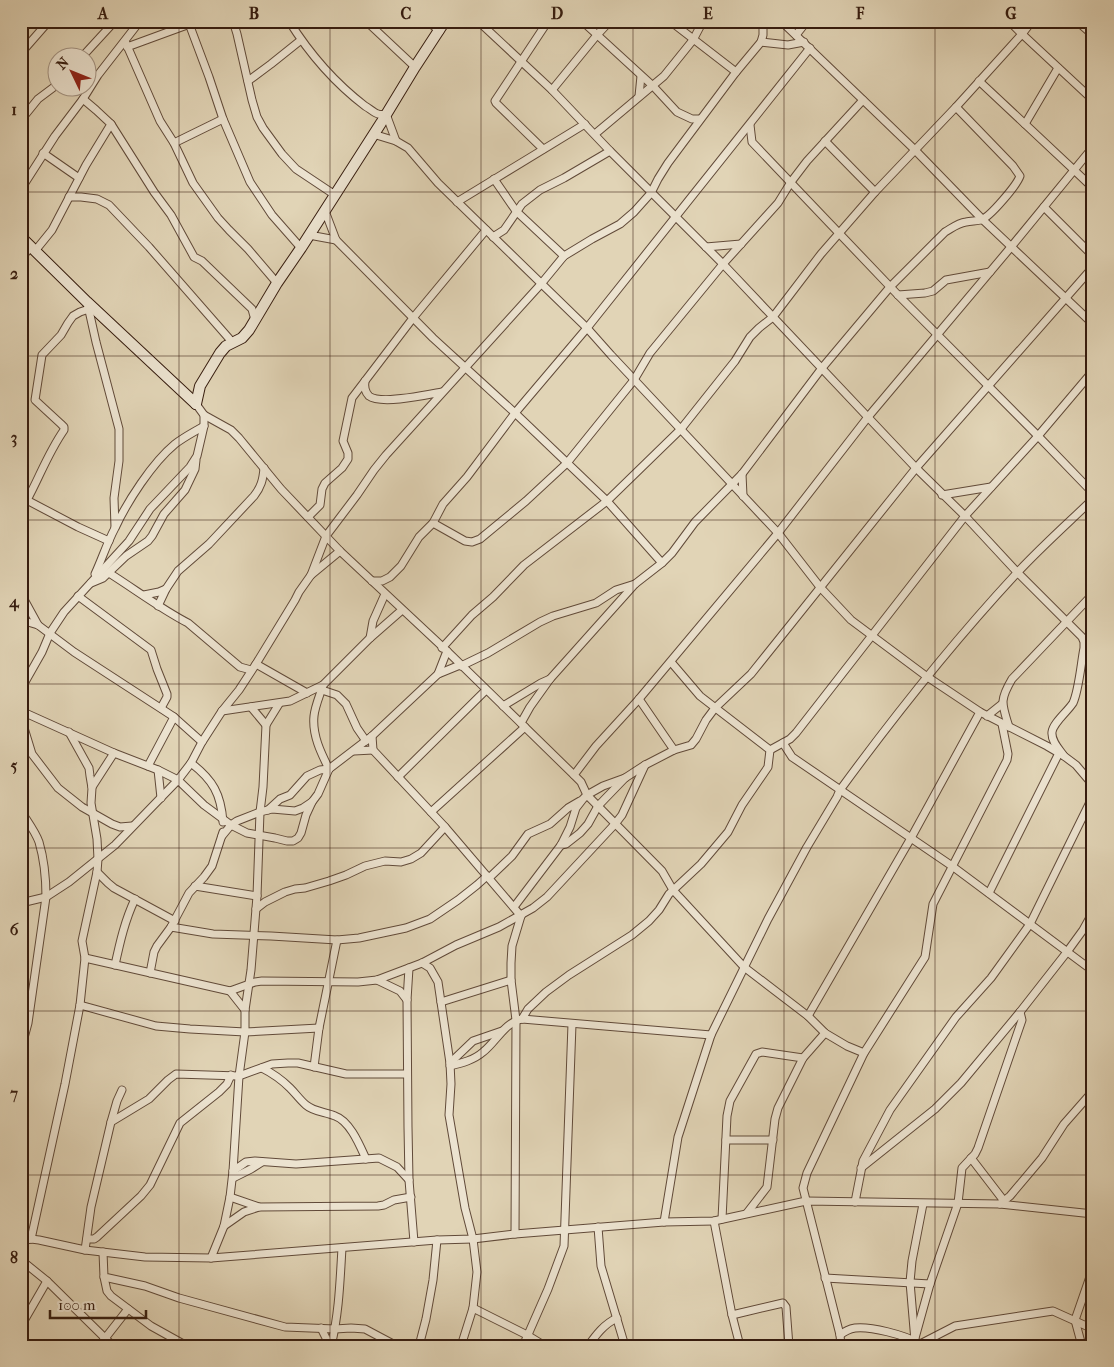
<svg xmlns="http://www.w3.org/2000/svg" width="1114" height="1367" font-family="'IM FELL French Canon',serif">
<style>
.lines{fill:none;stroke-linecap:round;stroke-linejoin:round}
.street-casing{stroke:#614a39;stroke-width:9}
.secondary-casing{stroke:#361c0f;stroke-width:12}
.street{stroke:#ece3d0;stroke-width:7}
.secondary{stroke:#ece3d0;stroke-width:10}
.grid{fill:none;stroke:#361c0f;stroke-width:1;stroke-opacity:0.55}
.neatline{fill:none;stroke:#361c0f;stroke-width:2}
.grid-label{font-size:16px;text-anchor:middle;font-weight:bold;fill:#361c0f}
</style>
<rect width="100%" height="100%" fill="#e1d4b6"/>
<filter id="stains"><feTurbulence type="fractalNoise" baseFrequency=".004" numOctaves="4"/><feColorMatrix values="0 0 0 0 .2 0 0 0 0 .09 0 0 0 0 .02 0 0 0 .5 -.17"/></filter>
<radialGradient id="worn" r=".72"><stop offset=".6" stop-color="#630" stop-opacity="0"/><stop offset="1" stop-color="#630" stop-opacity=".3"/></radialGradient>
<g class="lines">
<defs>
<g id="street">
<path d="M188 21 209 77 223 119 250 182 272 215 301 248"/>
<path d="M233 21 237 34 252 100 257 117 263 128 282 154 296 169 335 195"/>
<path d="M289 21C309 53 335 83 365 106 369 108 374 113 378 114 381 115 384 114 386 114L396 141"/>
<path d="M366 21 415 67"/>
<path d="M427 21 440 31"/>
<path d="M478 21 552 90 610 151 723 264 916 468 965 516 1017 572 1082 637 1084 642V648C1081 663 1079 690 1073 703 1068 711 1053 723 1052 732 1051 741 1059 749 1064 756"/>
<path d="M582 21 653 86 677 112 692 119H700"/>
<path d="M670 21 736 72"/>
<path d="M781 21 914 149 983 220 1093 324"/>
<path d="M1009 21 1022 34 1093 100"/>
<path d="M1077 21 1093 35"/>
<path d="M796 35 807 21"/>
<path d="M125 41 160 121 174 143 193 183 218 218 229 230 248 249 277 283"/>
<path d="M761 42 788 45 804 42"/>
<path d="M127 47 198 21"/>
<path d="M21 53 49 21"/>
<path d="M81 58 115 21"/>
<path d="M248 81 271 64 301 40"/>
<path d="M979 81 1074 170 1093 188"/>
<path d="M552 90 597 35 610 21"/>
<path d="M639 96 641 76"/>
<path d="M21 120 38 99 58 84"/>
<path d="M111 124 154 192 171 215 194 257 202 261 252 309 255 320"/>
<path d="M1025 124 1058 68"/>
<path d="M750 125 752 142 898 295 1038 436 1093 493"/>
<path d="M373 134 396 141 408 148 438 183 587 328 611 355 778 533 820 587 851 620 926 676 980 712 1047 746 1064 756 1076 765 1093 785"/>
<path d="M595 134 664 76 693 40 703 21"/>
<path d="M825 141 875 192"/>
<path d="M174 143 223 119"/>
<path d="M543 149 496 103 495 101 548 21"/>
<path d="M43 153 79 178"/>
<path d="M494 179 516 211 564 256"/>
<path d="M21 189 55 136 83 99 98 75 140 21"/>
<path d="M69 197H81L97 199 109 205 149 247 233 343"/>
<path d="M457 202 585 124"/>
<path d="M1044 207 1093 256"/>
<path d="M325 211 336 240 433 338 515 413 607 501 662 563"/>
<path d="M309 235 336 240"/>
<path d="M493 237 504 230 522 204 540 190 564 178 610 151"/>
<path d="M706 247 741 244"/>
<path d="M35 251 52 230 86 165 111 124 96 110 83 99"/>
<path d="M21 258 31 247"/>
<path d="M898 295 925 293 933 291 946 280 990 272"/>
<path d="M88 306 96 342 119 429V461L114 498 115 527"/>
<path d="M365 381C364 387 365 392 369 396 381 405 426 395 442 392"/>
<path d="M204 415 231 430 239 438 281 489 340 551 447 651 574 775 581 782 587 795 662 871 673 890 744 967 808 1016 825 1033 847 1046 864 1053"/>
<path d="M742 474 743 496"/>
<path d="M942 495 991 487"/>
<path d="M21 497 78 527 109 541"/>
<path d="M27 500C40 476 48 453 64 430V427L61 424 35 400 42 355 61 335 68 323 73 316 80 312 89 309"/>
<path d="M308 517 320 505 322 489 325 483 342 468 348 459V453L343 441 352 398 413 318 486 230"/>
<path d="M433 523 465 541 472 542 480 539 526 501 567 463 634 380 650 353 723 264 778 203 791 182 807 161 863 100"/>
<path d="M109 573C136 590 161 609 188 623L240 667 251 670"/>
<path d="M95 574C102 559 107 543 115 528 127 502 152 463 175 444 184 437 194 432 204 426"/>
<path d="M311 575 340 551"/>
<path d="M372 581H382L390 577 401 566 419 537 433 523 443 504 467 477 515 413 587 328 810 48"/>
<path d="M91 583 103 578 126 556 148 541 152 536 164 514 185 490 195 469 196 460"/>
<path d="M21 594 38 625"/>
<path d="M144 595 159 592 166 589"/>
<path d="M78 596 151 650 157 669 167 694V697L161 708"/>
<path d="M158 606 166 589 178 571 209 544 254 496C261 487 263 480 264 468"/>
<path d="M21 620 38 625 74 652 174 717 202 742"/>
<path d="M370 638 373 621 385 594"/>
<path d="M442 648 472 615 493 597 524 565 607 501 681 429 735 361 750 337 759 328 773 317 821 254 875 192 956 107 1022 34 1032 21"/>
<path d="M256 664 307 693"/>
<path d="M461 666 488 653 540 622 553 616 596 603 616 590 635 584"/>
<path d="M438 674 447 651"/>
<path d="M323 685C320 695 315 706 314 716 312 735 321 753 329 769"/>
<path d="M21 689 42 652 50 633 64 612 129 541 150 509 190 467 197 456 204 426V415L196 404"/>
<path d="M322 690 337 695 346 704 357 728 366 741"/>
<path d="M639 699 674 750"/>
<path d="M503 706 541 683 550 679"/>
<path d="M251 707 266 725"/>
<path d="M21 711 114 753 158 770 178 780 204 805 231 825 247 833 275 838 287 841H293L298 838 301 833 306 815 312 802"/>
<path d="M222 711 290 701 323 685 370 638 402 610"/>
<path d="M987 716 1002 704"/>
<path d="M21 718 32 754 58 788 82 807 112 824 120 827 132 826"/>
<path d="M521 723 530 707 550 679 635 584 662 563 672 553 695 522 742 474 822 368 890 287 945 232C952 228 958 223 966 222 971 221 977 221 981 220 990 217 1017 185 1020 176L1013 166 956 107"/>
<path d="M1009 727C1002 704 999 701 1012 679L1093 594"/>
<path d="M372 736 373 750 445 827 521 916"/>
<path d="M783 743 792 757 952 866 1093 971"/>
<path d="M770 750 790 739 796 733 965 516 1038 436 1093 371"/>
<path d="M354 751 373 750"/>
<path d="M191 763C213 780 221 794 223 822"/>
<path d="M148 766 174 717"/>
<path d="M158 770 161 798"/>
<path d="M574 775 596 746 639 699 778 533 868 417 1011 247 1093 147"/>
<path d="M398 777 486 690"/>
<path d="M92 787 114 753"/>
<path d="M268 810 280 799 290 795 307 776 320 770 329 769"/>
<path d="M21 811C27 821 35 831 39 842 44 859 46 879 46 897L28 1023 21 1049"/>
<path d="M431 812 525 727"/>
<path d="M222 836 231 825 237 821 260 812 272 809 295 811 303 808 312 802 318 794 329 769 372 736 438 674 460 665"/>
<path d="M561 845 566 844 580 833 588 824 598 806 625 778 645 765 674 750 691 745 696 739 706 720 715 708 751 674 916 468 1093 267"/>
<path d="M97 872 108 883 114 888 175 921"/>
<path d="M489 878 512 856 528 834 550 824 568 808 580 801"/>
<path d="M195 886 257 896"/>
<path d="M989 893 1059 753"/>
<path d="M21 903 46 897 69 882 115 845 178 780 191 763 202 742 222 711 239 690 256 664 295 600 299 592 311 575 326 536 357 495 374 470 386 455 541 284 564 256 592 239 620 224 634 212 651 193 658 179 668 163 736 72 761 42 763 35V21"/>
<path d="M514 907 561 845 570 827 576 808 583 799 587 795 603 786 625 778"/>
<path d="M256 909 265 902 285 892 295 889 305 888 329 881 346 875 365 866 385 861 401 862 411 859 421 853 445 827"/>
<path d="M171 927 213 934 271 936 337 940 359 938 406 928 430 919 458 900 477 885 487 876"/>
<path d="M85 958 230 991 255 982 262 981 358 982 377 980 422 963 456 945 499 927 533 908 547 897 615 824 622 815 645 765"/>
<path d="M422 963 430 968 438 982 450 1063 451 1084 449 1115 465 1208 473 1239 477 1272 473 1308 461 1346"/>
<path d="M115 965C120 942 125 920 135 899"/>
<path d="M409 968 407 1000 408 1127 409 1180 414 1242"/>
<path d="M150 973 154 952 157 946 171 927 189 893 204 877 212 866 223 832"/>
<path d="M377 980 400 991 407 1000"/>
<path d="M230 991 245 1010"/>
<path d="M441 1002 511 980"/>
<path d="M80 1005 156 1026 190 1029 245 1032 319 1028"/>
<path d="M808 1016 911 838 980 712"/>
<path d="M522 1019 528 1009 546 992 569 975 632 935 649 921 659 910 669 894 701 864 728 832 742 805 768 767 770 750 700 696 671 662"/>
<path d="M450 1063 473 1041 502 1031"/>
<path d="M450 1066C462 1063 474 1060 483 1052 496 1042 505 1022 522 1019L711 1035"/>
<path d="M314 1067 319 1028 337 940"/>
<path d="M262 1068C272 1073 282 1080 290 1088 296 1094 300 1100 306 1105 314 1112 326 1112 335 1116 350 1121 360 1146 366 1159"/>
<path d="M111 1122 117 1101 122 1090"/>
<path d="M726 1140H773"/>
<path d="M971 1158 1004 1201"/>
<path d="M861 1168 935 1109 961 1083 1020 1012 1067 952 1083 930 1093 912"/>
<path d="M233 1171 246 1162 255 1161 296 1164 379 1158 397 1167 409 1180"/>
<path d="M233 1178 251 1169 262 1162"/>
<path d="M230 1197 259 1207"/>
<path d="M855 1202 863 1161 890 1110 956 1017 991 978 1030 924 1093 796"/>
<path d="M1000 1204 1010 1196 1042 1158 1064 1124 1093 1091"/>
<path d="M747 1213 767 1187 775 1119 778 1108 803 1058 825 1033"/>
<path d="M722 1219 727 1116 730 1101 756 1054 762 1052 803 1058"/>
<path d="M714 1221 732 1315 740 1346"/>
<path d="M664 1222 678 1137 711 1035 768 919 807 847 837 797 840 790C895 715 953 642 1016 574 1040 548 1067 524 1093 499"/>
<path d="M224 1226 244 1212 259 1207 378 1206 384 1205 394 1200 411 1197"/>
<path d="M598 1227 601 1266 625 1346"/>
<path d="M515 1234 516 1020 511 980V963L512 946 521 916"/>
<path d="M31 1239 65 1084 80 1005 85 958 82 941 97 872 98 859 97 839 91 803 92 788 90 776 89 768 69 732"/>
<path d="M87 1239H94L97 1237 141 1196 150 1185 180 1123 219 1092 227 1084 231 1075"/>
<path d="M21 1241 31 1239 39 1240 85 1250 145 1257 211 1258 437 1240 473 1239 515 1234 664 1222 714 1221 806 1201 1000 1204 1093 1214"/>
<path d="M85 1250 91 1207 111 1122 149 1099 168 1080 176 1074 239 1076 272 1064 288 1063H298L346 1074H407"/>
<path d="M103 1252 104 1277 145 1286 179 1298 285 1327 335 1329 351 1328 365 1329 397 1346"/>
<path d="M211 1258 224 1226 230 1197 233 1171 239 1076 245 1032V1010L251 970 257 896 260 812 263 787 266 725 279 704"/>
<path d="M21 1260 47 1281 113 1346"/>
<path d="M104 1277 107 1291 111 1296 151 1326 187 1346"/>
<path d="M825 1278 930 1284"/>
<path d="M473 1308 527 1335 545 1346"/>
<path d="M732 1315 783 1303 786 1307 789 1346"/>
<path d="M21 1326 47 1281"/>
<path d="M321 1328 330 1346"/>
<path d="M840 1335C845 1331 849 1329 855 1328 870 1326 905 1335 918 1343"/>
<path d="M915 1338 930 1284 958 1203 962 1168 975 1154 978 1148 1022 1020 1020 1012"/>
<path d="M920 1344 955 1326 1053 1311 1093 1329"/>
<path d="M99 1346 128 1309"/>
<path d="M331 1346C339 1314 340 1281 342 1248"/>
<path d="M419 1346 426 1319 433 1280 437 1240"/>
<path d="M523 1346 548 1289 564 1246 572 1024"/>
<path d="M588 1346C596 1335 604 1324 617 1318"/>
<path d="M841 1346 840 1335 803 1188 807 1173 864 1053 925 957 933 904 1007 760 1008 754 1002 724"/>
<path d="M914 1346 915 1341 910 1282 912 1261 923 1204"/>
<path d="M1082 1346 1075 1320 1093 1268"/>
</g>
<g id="secondary">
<path d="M21 237 87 302 196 404"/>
<path d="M196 404 200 386 220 353 226 346 242 338 249 330 277 283 301 248 381 123 415 67 445 21"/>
</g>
</defs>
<use href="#street" class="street-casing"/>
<use href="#secondary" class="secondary-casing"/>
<use href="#street" class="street"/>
<use href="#secondary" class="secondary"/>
</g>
<path class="grid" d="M179 21V1346M330 21V1346M481 21V1346M633 21V1346M784 21V1346M935 21V1346M21 192H1093M21 356H1093M21 520H1093M21 684H1093M21 848H1093M21 1011H1093M21 1175H1093"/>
<rect width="1114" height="1367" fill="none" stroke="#e1d4b6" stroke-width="55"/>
<g transform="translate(72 72) rotate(313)"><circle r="24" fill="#ece3d0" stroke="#a39383"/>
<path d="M0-4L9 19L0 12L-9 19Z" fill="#8f2418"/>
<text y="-8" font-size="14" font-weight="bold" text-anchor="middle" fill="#361c0f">N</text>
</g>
<path d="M50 1310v8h96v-8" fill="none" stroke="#361c0f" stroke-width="2.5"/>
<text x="58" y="1310" font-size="15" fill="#361c0f" stroke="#ece3d0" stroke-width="4" paint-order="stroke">100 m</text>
<rect x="28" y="28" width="1058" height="1312" class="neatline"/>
<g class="grid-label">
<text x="103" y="19">A</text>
<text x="254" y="19">B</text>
<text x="406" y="19">C</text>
<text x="557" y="19">D</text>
<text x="708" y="19">E</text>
<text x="860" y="19">F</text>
<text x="1011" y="19">G</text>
<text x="14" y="115">1</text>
<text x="14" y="279">2</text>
<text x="14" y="443">3</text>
<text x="14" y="607">4</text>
<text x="14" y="771">5</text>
<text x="14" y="935">6</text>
<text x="14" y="1099">7</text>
<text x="14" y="1263">8</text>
</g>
<rect width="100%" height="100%" filter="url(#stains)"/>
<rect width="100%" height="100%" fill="url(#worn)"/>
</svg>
